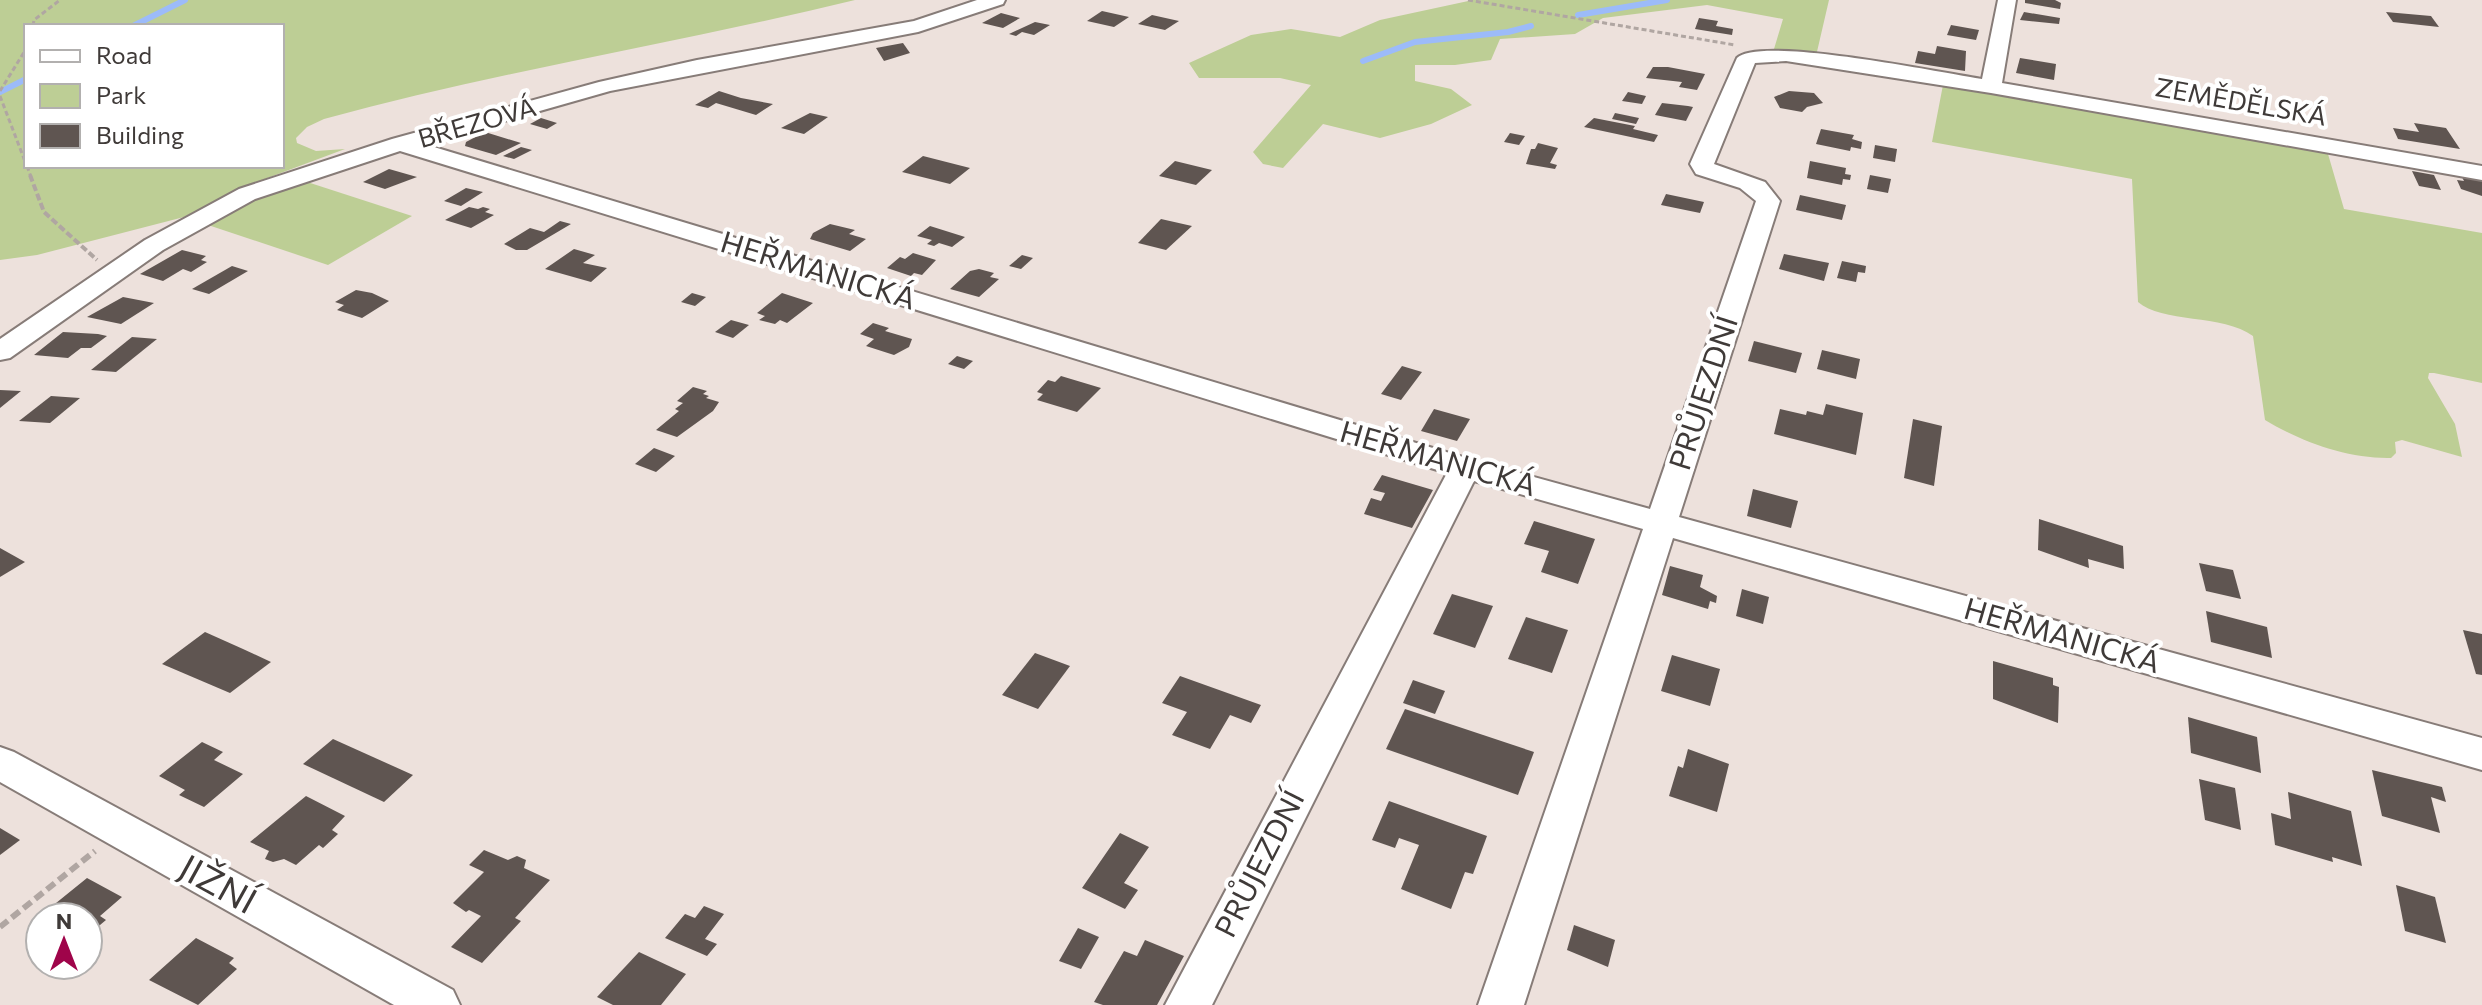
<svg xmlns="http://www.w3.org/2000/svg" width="2482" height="1005" font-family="Commissioner,sans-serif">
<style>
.green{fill:#bdce95;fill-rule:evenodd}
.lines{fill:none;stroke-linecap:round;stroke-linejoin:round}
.stream{stroke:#9cbbf9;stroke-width:6}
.building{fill:#5f5551}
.street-casing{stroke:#877c78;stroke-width:4}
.path-far2{stroke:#b0a6a2;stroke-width:3;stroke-dasharray:5 3;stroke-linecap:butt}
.path-far1{stroke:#b0a6a2;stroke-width:4;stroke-dasharray:7 3;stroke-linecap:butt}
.path{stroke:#b0a6a2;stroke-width:6;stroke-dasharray:10 5;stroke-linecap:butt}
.street{fill:#fff;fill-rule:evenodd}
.labels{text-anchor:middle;stroke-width:8;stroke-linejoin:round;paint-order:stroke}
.far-street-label{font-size:26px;fill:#3f3a38;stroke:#fff}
.street-label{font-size:30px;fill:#3f3a38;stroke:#fff}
.near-street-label{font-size:36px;fill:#3f3a38;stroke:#fff}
</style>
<rect width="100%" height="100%" fill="#ede1dc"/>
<g class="green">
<path d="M0 0H855C679 43 499 71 324 119L307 127 296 138 297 143 316 151 345 149 243 187 184 217 37 255 0 260ZM282 26V166H26V26Z"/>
<path d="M1473 0H1829L1816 56 1774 49 1783 19 1707 5 1603 18 1575 34 1500 39 1491 60 1455 65H1415V81L1451 89 1472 105 1431 124 1380 138 1323 124 1283 168 1263 164 1253 152 1311 85 1280 78H1199L1189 63 1251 35 1291 29 1340 37 1380 20Z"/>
<path d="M1943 85 2314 148 2328 154 2344 209 2482 233V383L2434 373H2429L2428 378 2455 424 2462 457 2402 440 2395 442 2396 453 2391 458C2348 459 2301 442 2265 420L2253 336C2223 314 2161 323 2138 302L2132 179 1932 142Z"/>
<path d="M301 180 412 216 328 265 205 224 243 202Z"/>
</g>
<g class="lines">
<g class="stream">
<path d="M1578 15 1667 0"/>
<path d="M133 26 185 0"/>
<path d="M1363 61 1415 42 1508 32 1531 26"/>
<path d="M0 92 26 79"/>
</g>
</g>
<g class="building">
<path d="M2025 0H2055L2061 3 2060 9 2025 3Z"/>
<path d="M1102 11 1129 17 1114 27 1087 21Z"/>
<path d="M2024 12 2060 18 2059 24 2020 20Z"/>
<path d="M2386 12 2431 16 2439 27 2393 22Z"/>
<path d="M1001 13 1020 18 1003 28 982 23Z"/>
<path d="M1152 15 1179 21 1165 30 1138 24Z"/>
<path d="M1699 18 1718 21 1716 26 1733 29 1732 35 1695 29Z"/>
<path d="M1035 22 1050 25 1034 35 1022 32 1016 36 1009 34Z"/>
<path d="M1951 25 1979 30 1976 40 1947 35Z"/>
<path d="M903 43 910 53 884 61 876 48Z"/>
<path d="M1937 46 1966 51 1965 71 1915 63 1918 51 1935 54Z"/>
<path d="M2020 58 2056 64 2054 80 2016 73Z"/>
<path d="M1653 67H1668L1705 74 1697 90 1679 87 1682 82 1646 78Z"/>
<path d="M719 91 741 98 773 104 756 115 716 103 708 108 695 105Z"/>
<path d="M1789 91 1814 93 1823 103 1807 107 1802 112 1780 108 1774 97Z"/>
<path d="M1628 92 1646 96 1642 104 1622 101Z"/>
<path d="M1662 103 1688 106 1693 107 1686 121 1655 115Z"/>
<path d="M810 113 828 117 804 134 781 128Z"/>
<path d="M1615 113 1639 118 1636 124 1612 119Z"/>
<path d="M541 118 557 123 547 129 530 124Z"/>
<path d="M1594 118 1635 126 1633 129 1658 135 1654 142 1584 127Z"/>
<path d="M2414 123 2446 128 2460 149 2398 139 2393 128 2419 132Z"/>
<path d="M1821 129 1854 135 1852 139 1862 142 1861 149 1851 147 1850 151 1816 144Z"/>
<path d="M485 132 521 143 496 155 465 146 466 142Z"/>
<path d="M1510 133 1525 136 1519 145 1504 142Z"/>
<path d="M1538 143 1558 148 1550 163 1557 165 1555 169 1526 164 1531 149H1535Z"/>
<path d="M1875 145 1897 149 1895 162 1873 158Z"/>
<path d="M521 147 532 150 514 159 503 156Z"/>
<path d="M923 156 970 168 950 184 902 172Z"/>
<path d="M1175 161 1212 170 1196 185 1159 176Z"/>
<path d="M1810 161 1846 168 1845 174 1851 175 1850 180 1843 179 1842 185 1807 178Z"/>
<path d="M389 169 417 177 385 189 363 182Z"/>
<path d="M2412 171 2434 175 2441 190 2419 186Z"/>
<path d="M1870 175 1891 179 1888 193 1867 189Z"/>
<path d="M2461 175 2482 178V196L2461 189 2457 180 2464 181Z"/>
<path d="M466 188 483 192 461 206 444 201Z"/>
<path d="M1666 194 1704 202 1700 213 1661 205Z"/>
<path d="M1800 195 1846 205 1842 220 1796 210Z"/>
<path d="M469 207 478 209 483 207 490 209 485 212 494 215 471 228 445 220Z"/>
<path d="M1161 219 1192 226 1166 250 1138 243Z"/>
<path d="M560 221 571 224 527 250H516L504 244 530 228 544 232Z"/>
<path d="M830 224 855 230 849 234 866 239 850 251 810 239 813 233Z"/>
<path d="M930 226 965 237 952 247 939 243 934 246 927 244 932 240 917 236Z"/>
<path d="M574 249 595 255 583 263 607 268 591 282 545 269Z"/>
<path d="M182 250 206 256 201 260 207 262 191 272 183 269 163 281 140 274Z"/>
<path d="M913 253 936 260 922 275 914 273 911 276 887 268 900 257 905 259Z"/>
<path d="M1784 254 1829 263 1824 281 1779 269Z"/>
<path d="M1022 255 1033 258 1021 269 1009 266Z"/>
<path d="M1842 261 1866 266 1865 273 1858 272 1856 282 1837 278Z"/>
<path d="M232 266 248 271 209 294 192 289Z"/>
<path d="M979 269 994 273 990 277 999 279 979 297 950 289 970 271Z"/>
<path d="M356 290 372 293 389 301 362 318 337 310 344 305 335 302Z"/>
<path d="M692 293 706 297 695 306 681 302Z"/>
<path d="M782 293 813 303 787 323 780 320 775 324 759 320 765 316 757 313Z"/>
<path d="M123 297 154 303 121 324 87 317Z"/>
<path d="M731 320 749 325 733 338 715 332Z"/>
<path d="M873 323 889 328 885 331 912 339 909 347 894 355 866 346 874 339 860 334Z"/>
<path d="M63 332 98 334 107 336 91 348H81L68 358 34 355Z"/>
<path d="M132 337 157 339 116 372 91 370Z"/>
<path d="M1754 341 1802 353 1796 373 1748 361Z"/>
<path d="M1822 350 1860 359 1856 379 1817 369Z"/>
<path d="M957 356 973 361 964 369 948 364Z"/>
<path d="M1402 366 1422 372 1401 400 1381 394Z"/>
<path d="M1061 376 1101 388 1077 412 1037 400 1043 394 1037 392 1048 380 1055 382Z"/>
<path d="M693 387 707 391 703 394 709 396 706 398 719 402 713 411 677 437 656 430 679 411 675 409 683 403 677 401Z"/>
<path d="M0 390 21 391 0 408Z"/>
<path d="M51 396 80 398 50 423 19 421Z"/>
<path d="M1826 404 1863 413 1856 455 1774 434 1780 409 1806 415 1807 411 1823 415Z"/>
<path d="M1434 409 1470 419 1457 441 1421 431Z"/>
<path d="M1913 419 1942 426 1934 486 1904 478Z"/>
<path d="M654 448 675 456 656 472 635 464Z"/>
<path d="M1382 475 1433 490 1412 528 1364 514 1371 498 1381 501 1385 493 1373 490Z"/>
<path d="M1753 489 1798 501 1791 528 1747 516Z"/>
<path d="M2039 519 2123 546 2124 569 2088 559 2089 568 2038 550Z"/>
<path d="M1534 521 1595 539 1578 584 1541 572 1549 551 1524 544Z"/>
<path d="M0 548 25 562 0 577Z"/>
<path d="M2199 563 2233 570 2241 599 2206 591Z"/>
<path d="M1670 566 1703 575 1700 587 1717 596 1716 603 1710 601 1708 609 1662 595Z"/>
<path d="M1742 589 1769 597 1763 624 1736 616Z"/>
<path d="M1452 594 1493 606 1475 648 1433 634Z"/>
<path d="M2206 611 2267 627 2272 658 2211 642Z"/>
<path d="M1526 617 1568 630 1552 673 1508 659Z"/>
<path d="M2463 630 2482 634V675L2476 674Z"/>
<path d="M205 632 243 649 271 662 230 693 162 664Z"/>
<path d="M1035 653 1070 666 1038 709 1002 695Z"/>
<path d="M1672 655 1720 669 1710 706 1661 691Z"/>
<path d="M1993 661 2053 678V685L2059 687 2058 723 1993 699Z"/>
<path d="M1180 676 1261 705 1251 723 1230 715 1210 749 1172 735 1187 712 1162 703Z"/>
<path d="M1413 680 1445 691 1435 714 1403 703Z"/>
<path d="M1405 709 1534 752 1518 795 1386 749Z"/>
<path d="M2188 717 2257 737 2261 773 2191 753Z"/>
<path d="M333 739 413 775 384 802 303 764Z"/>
<path d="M202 742 223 752 214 760 243 774 204 807 179 795 185 790 159 776Z"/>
<path d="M1688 749 1729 764 1717 812 1669 796 1678 766 1683 768Z"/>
<path d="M2372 770 2442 787 2446 802 2431 797 2440 833 2382 816Z"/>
<path d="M2199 779 2235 788 2241 830 2205 820Z"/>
<path d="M2288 792 2351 811 2362 866 2332 857 2333 862 2275 845 2271 813 2291 819Z"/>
<path d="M306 796 345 816 332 830 338 834 323 848 319 845 296 865 284 859 273 862 265 859 269 851 250 842Z"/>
<path d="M1389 801 1487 836 1473 874 1465 872 1451 909 1401 889 1419 845 1399 838 1395 848 1372 840Z"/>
<path d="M0 828 20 840 0 855Z"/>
<path d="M1120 833 1149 847 1124 883 1138 890 1125 909 1082 888Z"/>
<path d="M484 850 508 860 517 856 526 860 524 868 550 880 515 918 521 921 482 963 451 947 481 916 469 910 466 912 453 903 484 872 469 865Z"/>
<path d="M87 878 122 897 100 916 106 920 88 935V917L40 916Z"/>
<path d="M2396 885 2435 897 2446 943 2405 931Z"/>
<path d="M704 906 724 914 705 939 717 944 707 956 665 938 685 914 695 918Z"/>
<path d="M1574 925 1615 940 1608 967 1567 950Z"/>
<path d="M1078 928 1099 937 1081 969 1059 961Z"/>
<path d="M196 938 234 958 229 963 237 969 198 1005 149 980Z"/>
<path d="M1145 940 1184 956 1157 1005H1103L1094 1002 1124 951 1137 956Z"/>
<path d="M639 952 686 974 661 1005H613L597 997Z"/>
</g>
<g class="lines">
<defs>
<g id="street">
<path d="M977 0H1005L1003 4 918 32 610 91 424 144 1476 461 1650 509 1756 201 1740 188 1696 174 1690 164 1737 58C1759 35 1943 73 1982 79L1998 0H2016L2002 83 2482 166V180L1991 93 1786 61 1755 63 1714 164 1765 182 1780 201 1679 517 2482 738V770L1673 538 1524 1005H1478L1643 529 1474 481 1212 1005H1165L1447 473 400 151 255 199 163 250 10 358 0 360V339L145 240 239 189 392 139 599 82 697 60 914 21Z"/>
<path d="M0 747 14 752 453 990 460 1005H394L0 782Z"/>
</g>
</defs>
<use href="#street" class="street-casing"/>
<g class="path-far2">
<path d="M1468 0 1735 45"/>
<path d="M33 26 34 20 60 0"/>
<path d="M0 91 26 49"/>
<path d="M0 96 26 164"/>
<path d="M27 166 31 177"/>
</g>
<path class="path-far1" d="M30 175 44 212 97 260"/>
<path class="path" d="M0 927 95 851"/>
<use href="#street" class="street"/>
</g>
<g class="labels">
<g class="far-street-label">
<text transform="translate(2241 102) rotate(10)" y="9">ZEMĚDĚLSKÁ</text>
<text transform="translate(477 123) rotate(-16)" y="9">BŘEZOVÁ</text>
</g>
<g class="street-label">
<text transform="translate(818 271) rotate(17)" y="10">HEŘMANICKÁ</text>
<text transform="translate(1704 393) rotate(-72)" y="10">PRŮJEZDNÍ</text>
<text transform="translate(1438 459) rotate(16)" y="10">HEŘMANICKÁ</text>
<text transform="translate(2062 636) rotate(16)" y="10">HEŘMANICKÁ</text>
<text transform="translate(1260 864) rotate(-63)" y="10">PRŮJEZDNÍ</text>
</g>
<g class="near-street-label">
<text transform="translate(218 884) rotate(29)" y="13">JIŽNÍ</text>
</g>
</g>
<rect x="24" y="24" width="260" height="144" fill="#ffffff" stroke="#b2b0af" stroke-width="2"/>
<rect x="40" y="50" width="40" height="12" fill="#ffffff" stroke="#b2b0af" stroke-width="2"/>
<text x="96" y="64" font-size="24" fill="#3f3a38">Road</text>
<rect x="40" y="84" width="40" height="24" fill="#bdce95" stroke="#b2b0af" stroke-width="2"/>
<text x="96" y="104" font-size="24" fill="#3f3a38">Park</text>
<rect x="40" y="124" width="40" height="24" fill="#5f5551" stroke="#b2b0af" stroke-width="2"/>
<text x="96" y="144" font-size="24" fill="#3f3a38">Building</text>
<g transform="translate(64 941)"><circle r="38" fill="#ffffff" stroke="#b2b0af" stroke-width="2"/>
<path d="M0-6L14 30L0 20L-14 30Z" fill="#9f044a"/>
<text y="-12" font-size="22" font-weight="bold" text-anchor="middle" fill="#3f3a38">N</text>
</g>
</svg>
